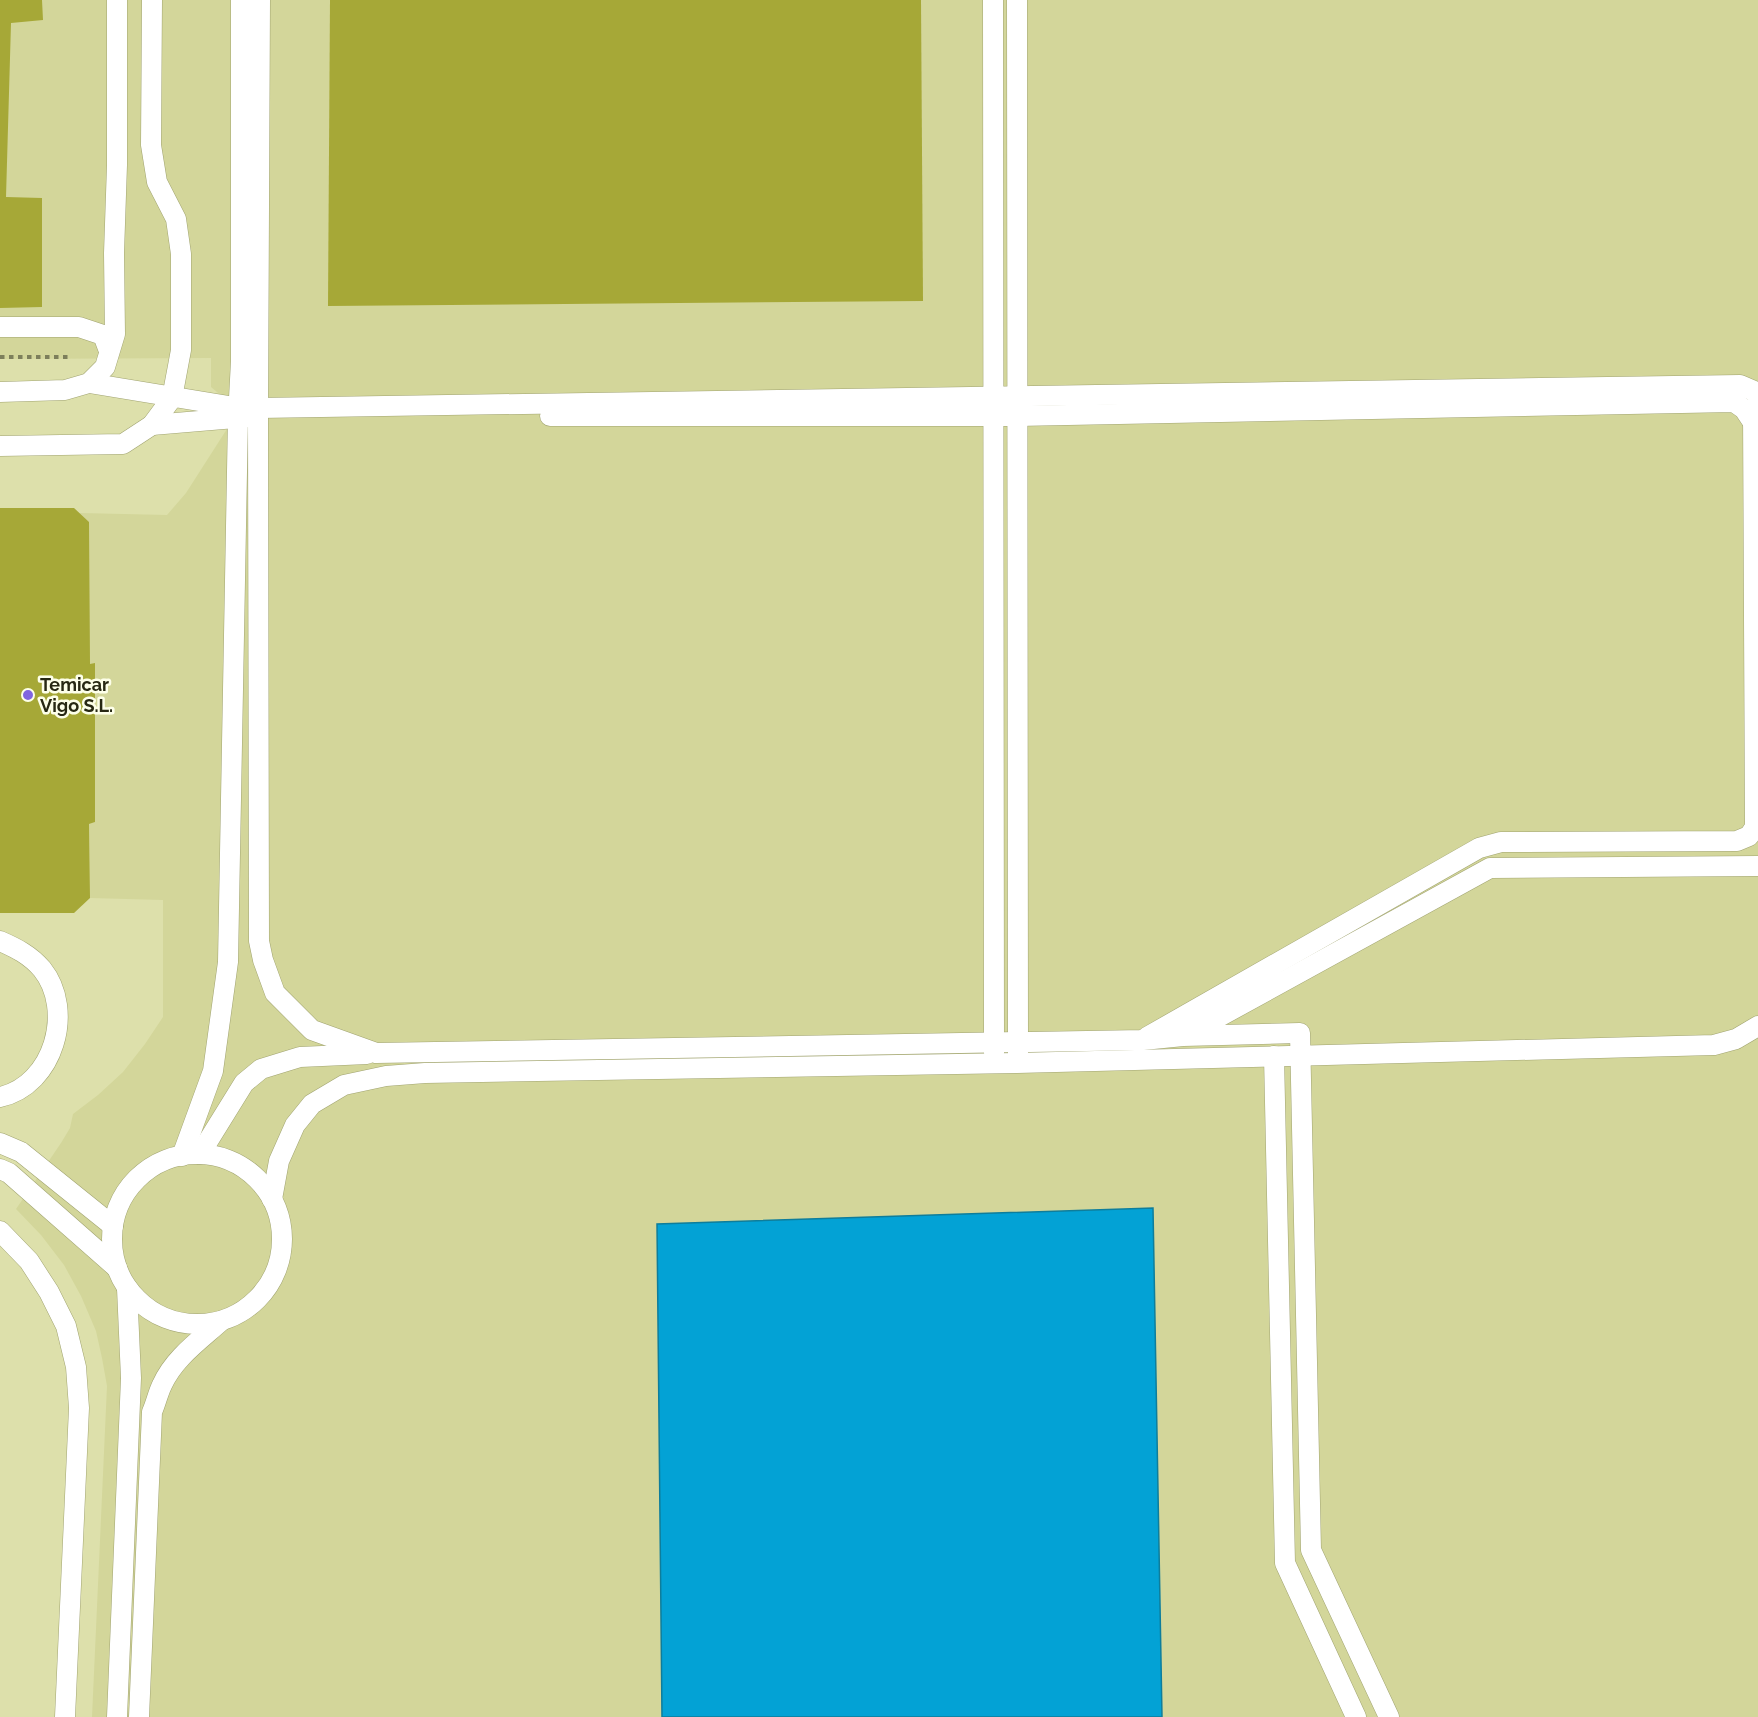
<svg xmlns="http://www.w3.org/2000/svg" width="1758" height="1717" font-family="Raleway,sans-serif">
<style>
.built{fill:#d3d69a}
.water{fill:#03a2d5;stroke:#0e7d9b;stroke-width:1.5}
.building{fill:#a6a837}
.lines{fill:none;stroke-linecap:round;stroke-linejoin:round}
.lane-casing{stroke:#a1a471;stroke-width:21}
.path{stroke:#7d7f5b;stroke-width:4;stroke-dasharray:4.5 4.5;stroke-linecap:butt}
.lane{stroke:#fff;stroke-width:20}
.poi-dot{fill:#8165e0;stroke:#fdffe9;stroke-width:2}
.labels{text-anchor:middle;stroke-width:5;stroke-linejoin:round;paint-order:stroke}
.poi-label{font-size:18px;font-weight:bold;fill:#272813;stroke:#fdffe9;text-anchor:start}
</style>
<rect width="100%" height="100%" fill="#dde0ab"/>
<path class="built" d="M0 0H1758V1717H1162L1152 1208 657 1224 662 1717H92L107 1386 102 1358 96 1331 81 1296 64 1265 41 1235 16 1209 61 1143 70 1128 73 1114 98 1095 123 1072 145 1044 163 1017V900L90 898 89 824 95 822V664H90L80 513 167 515 186 493 234 418 235 407 211 387V358L0 359Z"/>
<path class="water" d="M1153 1208 1162 1717H662L657 1224Z"/>
<g class="building">
<path d="M0 0H42L43 20 11 23 6 197 42 198V307L0 308Z"/>
<path d="M330 0H921L923 301 328 306Z"/>
<path d="M0 508H74L89 522 90 664 95 663V822L89 824 90 898 74 913H0Z"/>
</g>
<g class="lines">
<defs>
<g id="lane">
<path d="M260 0 258 417 259 941 263 960 275 993 312 1030 376 1053 1143 1040 1183 1036 1300 1033 1311 1550 1389 1717"/>
<path d="M993 0 994 1053"/>
<path d="M1017 0 1018 1054"/>
<path d="M0 327H79L103 335 109 351"/>
<path d="M89 383 235 407 259 408 1740 385 1754 391 1758 396"/>
<path d="M0 392 65 390 89 383 105 367 115 334 114 253 117 165V0"/>
<path d="M550 416H1017L1734 402 1744 409 1752 421"/>
<path d="M152 425 247 417"/>
<path d="M0 446 123 444 152 425 172 398 181 350V254L176 219 157 182 151 145 152 0"/>
<path d="M0 941C16 948 30 955 42 969 75 1010 54 1085 0 1097"/>
<path d="M1186 1035 1490 868 1758 866"/>
<path d="M1147 1037 1479 848 1501 842 1737 841 1749 836 1755 827 1753 408"/>
<path d="M1274 1056 1285 1563 1356 1717"/>
<path d="M0 1143 21 1152 113 1226"/>
<path d="M200 1154 244 1083 261 1069 300 1057 367 1054"/>
<circle cx="197" cy="1239" r="85"/>
<path d="M182 1156 213 1071 228 962 238 417 241 361V0"/>
<path d="M0 1169 9 1173 117 1268"/>
<path d="M272 1199 279 1161 295 1125 312 1104 344 1085 386 1076 425 1073 1017 1063 1714 1045 1736 1039 1758 1026"/>
<path d="M0 1231 29 1261 49 1292 66 1326 76 1367 79 1408 65 1717"/>
<path d="M117 1717 131 1378 127 1288"/>
<path d="M139 1717 152 1412C156 1403 158 1393 162 1385 174 1358 200 1340 221 1321"/>
</g>
</defs>
<use href="#lane" class="lane-casing"/>
<path class="path" d="M0 357H69"/>
<use href="#lane" class="lane"/>
</g>
<circle class="poi-dot" cx="28" cy="695" r="6"/>
<g class="labels">
<g class="poi-label">
<text x="40" y="691">Temicar<tspan x="40" dy="21">Vigo S.L.</tspan></text>
</g>
</g>
</svg>
